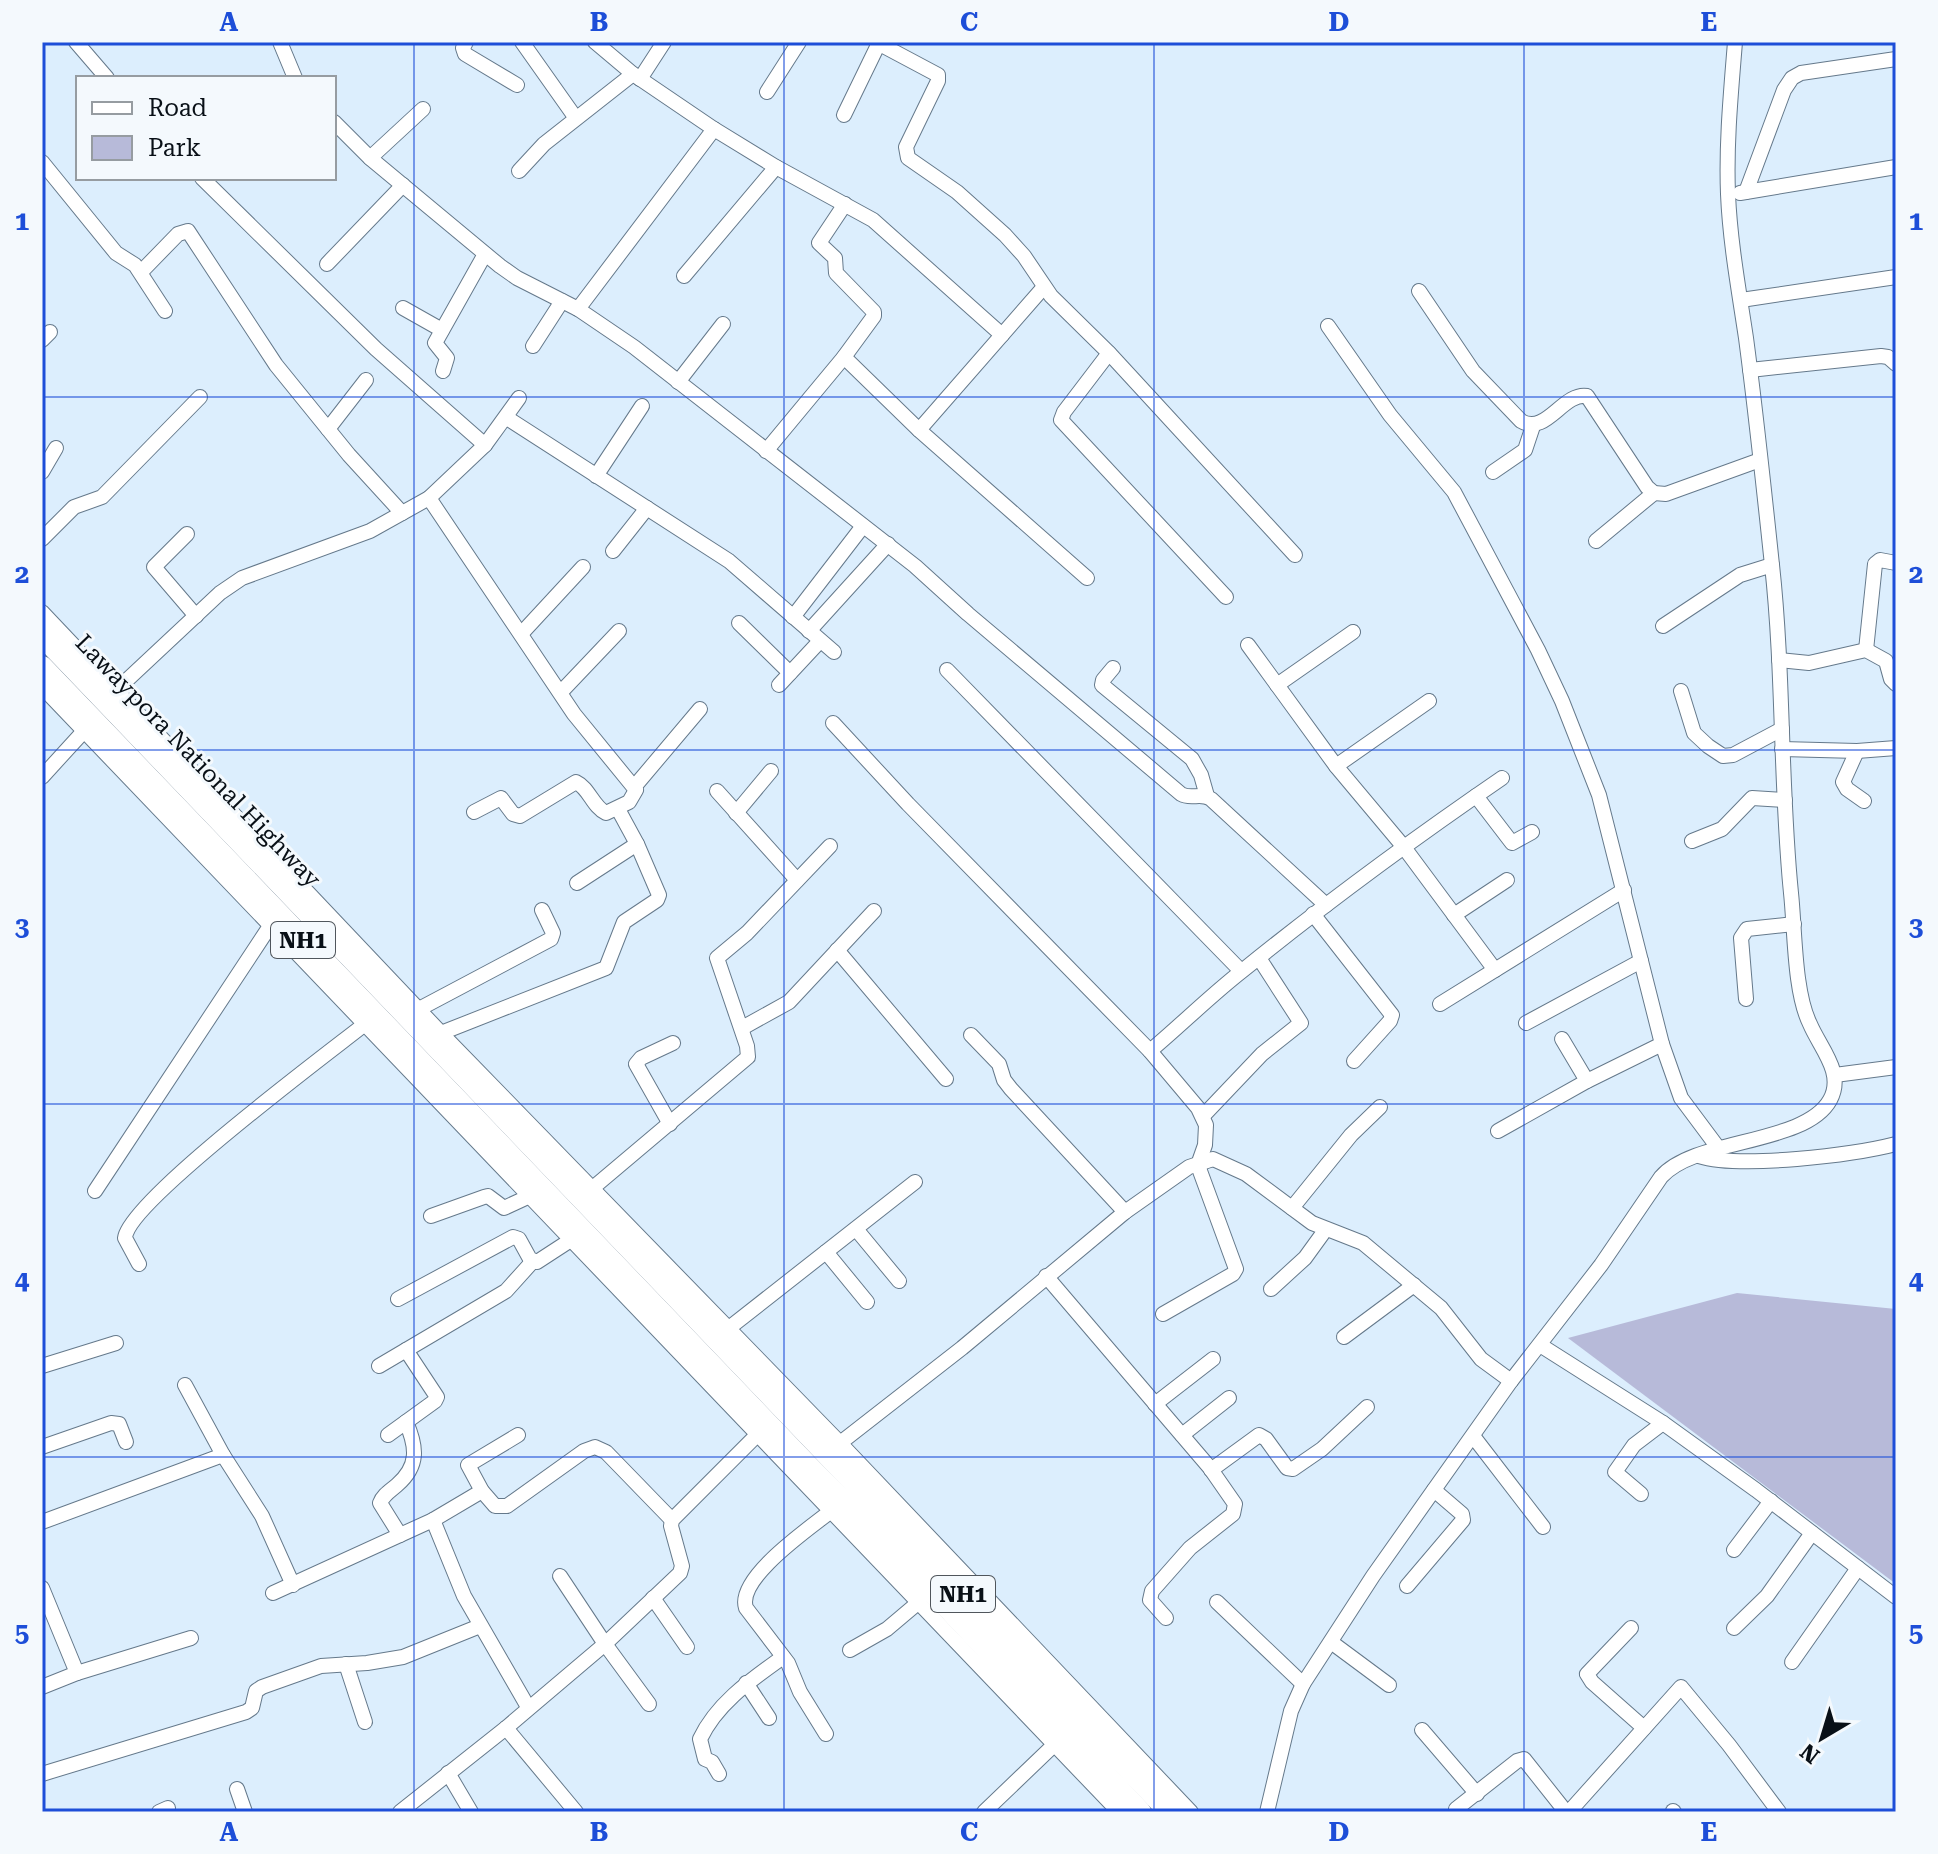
<svg xmlns="http://www.w3.org/2000/svg" width="1938" height="1854" font-family="'Roboto Serif',serif">
<style>
.green{fill:#b7bad9}
.lines{fill:none;stroke-linecap:round;stroke-linejoin:round}
.minor-casing{stroke:#65798b;stroke-width:16}
.highway-casing{stroke:#65798b;stroke-width:24}
.minor{stroke:#fff;stroke-width:14}
.highway{stroke:#fff;stroke-width:22}
.grid{fill:none;stroke:#1d4ed8;stroke-width:2;stroke-opacity:0.55}
.labels{text-anchor:middle;stroke-width:6;stroke-linejoin:round;paint-order:stroke}
.shield{fill:#f4f9fd;stroke:#50565c;stroke-width:2}
.shield-label{font-size:22px;font-weight:bold;fill:#091017}
.street-label{font-size:24px;fill:#091017;stroke:#f4f9fd}
.neatline{fill:none;stroke:#1d4ed8;stroke-width:3}
.grid-label{font-size:26px;text-anchor:middle;font-weight:bold;fill:#1d4ed8}
</style>
<rect width="100%" height="100%" fill="#dceefd"/>
<path class="green" d="M1737 1293 1896 1309V1584L1568 1338Z"/>
<g class="lines">
<defs>
<g id="minor">
<path d="M76 42 107 78"/>
<path d="M280 42 295 78"/>
<path d="M466 42 463 48 465 54 517 85"/>
<path d="M522 42 575 117"/>
<path d="M595 42 633 74 714 129 776 167 873 220 1002 335"/>
<path d="M876 42 938 75V81L906 147 908 158 957 192 1005 235 1024 256 1051 296 1109 353 1295 555"/>
<path d="M640 79 664 42"/>
<path d="M767 92 799 42"/>
<path d="M844 115 879 43"/>
<path d="M334 122 370 158 500 266 517 278 578 309 634 347 915 566 968 614 1181 794C1191 800 1201 792 1211 799L1326 905"/>
<path d="M370 158 423 109"/>
<path d="M42 162 116 253 135 265 165 311"/>
<path d="M519 171 544 144 633 74"/>
<path d="M202 178 376 349 485 445"/>
<path d="M1746 192 1784 90 1792 78 1801 73 1896 59"/>
<path d="M1740 193 1896 167"/>
<path d="M327 264 403 185"/>
<path d="M141 272 178 234 188 231 276 365 349 455 402 513"/>
<path d="M684 276 776 167"/>
<path d="M1419 291 1473 371 1521 421C1546 436 1563 392 1587 396L1647 487 1654 493 1666 494 1760 460"/>
<path d="M1741 300 1896 277"/>
<path d="M403 308 442 330"/>
<path d="M578 309 714 129"/>
<path d="M1328 326 1390 415 1454 492 1538 650 1562 701 1599 795 1662 1044 1681 1098 1719 1149"/>
<path d="M42 340 50 332"/>
<path d="M533 346 562 301"/>
<path d="M1109 353 1064 412 1061 420 1226 597"/>
<path d="M844 357 919 430 1087 578"/>
<path d="M1750 370 1881 356 1888 357 1896 364"/>
<path d="M443 371 447 358 435 343 485 254"/>
<path d="M678 382 723 324"/>
<path d="M507 418 729 561 834 652"/>
<path d="M328 429 366 380"/>
<path d="M919 430 1043 288"/>
<path d="M766 451 844 357 874 316V312L836 273 835 258 819 243 845 204"/>
<path d="M42 472 56 448"/>
<path d="M1493 472 1525 450 1533 426"/>
<path d="M596 476 642 406"/>
<path d="M429 498 574 714 636 790 629 802 606 813C593 807 589 788 576 782L520 816 513 814 501 798 474 812"/>
<path d="M187 534 154 567 196 616"/>
<path d="M42 539 74 507 102 497 200 397"/>
<path d="M1596 541 1654 493"/>
<path d="M613 551 647 508"/>
<path d="M42 612 441 1033 840 1443 1191 1812"/>
<path d="M793 617 863 526"/>
<path d="M739 623 790 673"/>
<path d="M1663 626 1740 575 1772 565"/>
<path d="M809 631 888 544"/>
<path d="M521 634 583 567"/>
<path d="M1248 645 1336 766 1403 846 1495 970"/>
<path d="M1866 650 1875 564 1880 560 1896 563"/>
<path d="M1779 660 1809 663 1866 650 1886 661 1891 679 1896 684"/>
<path d="M1113 668 1103 680 1102 685 1192 759 1201 775 1207 796"/>
<path d="M947 670 1241 971"/>
<path d="M779 685 820 641"/>
<path d="M1277 685 1353 632"/>
<path d="M42 687 1119 1812"/>
<path d="M1681 691 1694 733 1708 746 1723 756 1733 755 1782 729"/>
<path d="M561 692 619 631"/>
<path d="M111 695 220 593 242 578 370 531 429 498 485 445 519 398"/>
<path d="M833 723 908 804 1150 1051 1198 1108 1206 1125 1205 1145 1199 1162 1200 1171 1236 1269 1233 1274 1163 1314"/>
<path d="M1782 749 1857 751 1896 748"/>
<path d="M1857 751 1843 782 1847 789 1864 801"/>
<path d="M1336 766 1429 701"/>
<path d="M42 777 84 731"/>
<path d="M635 786 700 709"/>
<path d="M717 791 797 880"/>
<path d="M1476 796 1512 843 1532 832"/>
<path d="M736 813 771 771"/>
<path d="M1692 841 1722 829 1752 798 1785 800"/>
<path d="M577 883 637 844"/>
<path d="M1313 914 1392 1015 1390 1021 1354 1061"/>
<path d="M1454 915 1507 880"/>
<path d="M837 950 946 1079"/>
<path d="M1746 999 1741 938 1747 929 1794 924"/>
<path d="M1440 1004 1624 890"/>
<path d="M419 1009 551 939 553 933 542 910"/>
<path d="M1526 1023 1641 961"/>
<path d="M742 1028 789 1002 874 911"/>
<path d="M441 1033 606 968 624 922 657 900 659 895 637 844 618 809"/>
<path d="M971 1035 999 1064 1004 1080 1011 1089 1125 1212"/>
<path d="M1562 1039 1587 1081"/>
<path d="M1150 1051C1181 1025 1210 996 1242 971 1326 903 1413 839 1502 778"/>
<path d="M1835 1075 1896 1067"/>
<path d="M1203 1116 1262 1054 1301 1023 1259 958"/>
<path d="M670 1124 636 1064 641 1058 673 1043"/>
<path d="M1498 1131 1587 1081 1662 1044"/>
<path d="M1699 1156C1740 1169 1853 1155 1896 1144"/>
<path d="M95 1191 270 926"/>
<path d="M588 1192 748 1057 747 1046 717 958 747 933 830 846"/>
<path d="M1292 1208 1351 1135 1380 1107"/>
<path d="M431 1216 484 1197 488 1196 504 1208 530 1196"/>
<path d="M856 1229 899 1281"/>
<path d="M826 1252 867 1302"/>
<path d="M139 1264 125 1238C128 1202 327 1054 365 1024"/>
<path d="M1046 1276 1210 1468 1235 1504 1233 1514 1190 1548 1152 1591 1150 1600 1166 1618"/>
<path d="M1271 1289 1305 1258 1326 1229"/>
<path d="M398 1299 513 1237 519 1239 530 1259 537 1262 580 1234"/>
<path d="M729 1328 915 1182"/>
<path d="M1344 1337 1414 1285"/>
<path d="M1540 1345 1663 1423 1756 1490 1896 1597"/>
<path d="M42 1366 116 1343"/>
<path d="M379 1366 506 1291 533 1261"/>
<path d="M185 1385 223 1455 262 1516 293 1585"/>
<path d="M1155 1404 1213 1359"/>
<path d="M388 1435 435 1401 437 1397 406 1350"/>
<path d="M518 1435 468 1465 482 1491 495 1506H507L584 1451 595 1447 606 1452 672 1520"/>
<path d="M1182 1435 1229 1398"/>
<path d="M1473 1436 1543 1527"/>
<path d="M42 1447 111 1423 119 1424 126 1442"/>
<path d="M835 1447 962 1348 1125 1212 1189 1167 1213 1159 1246 1174 1312 1223 1363 1243 1441 1308 1481 1359 1511 1381"/>
<path d="M1211 1470 1259 1435 1266 1439 1287 1468 1293 1469 1322 1449 1367 1407"/>
<path d="M1641 1494 1615 1472 1634 1445 1663 1423"/>
<path d="M433 1520 464 1596 528 1707"/>
<path d="M42 1522 223 1455"/>
<path d="M400 1535 380 1503C383 1495 390 1491 397 1485 419 1466 417 1447 406 1422"/>
<path d="M1734 1550 1771 1501"/>
<path d="M560 1576 605 1644 649 1704"/>
<path d="M1407 1586 1463 1520 1462 1514 1434 1490"/>
<path d="M42 1588 77 1673"/>
<path d="M273 1593 433 1520 482 1491"/>
<path d="M653 1598 687 1647"/>
<path d="M1217 1602 1303 1684"/>
<path d="M1631 1628 1587 1674 1592 1682 1644 1728"/>
<path d="M1734 1628 1767 1596 1812 1533"/>
<path d="M1331 1642 1389 1685"/>
<path d="M850 1650 887 1629 919 1602"/>
<path d="M1792 1662 1858 1568"/>
<path d="M346 1664 365 1722"/>
<path d="M746 1683 769 1718"/>
<path d="M42 1687 77 1673 191 1638"/>
<path d="M506 1728 576 1812"/>
<path d="M1422 1730 1477 1794"/>
<path d="M826 1734 800 1692 788 1663 746 1608C736 1578 810 1528 831 1511"/>
<path d="M448 1773 471 1812"/>
<path d="M42 1774 246 1712 252 1708 256 1691 262 1687 321 1666 367 1663 403 1657 480 1626"/>
<path d="M719 1774 712 1762 705 1759 700 1739C717 1703 751 1680 783 1657"/>
<path d="M237 1789 245 1812"/>
<path d="M1456 1809 1517 1761 1524 1759 1566 1812"/>
<path d="M1673 1811 1674 1812"/>
<path d="M159 1812 168 1808"/>
<path d="M400 1812 506 1728 605 1644 680 1573 682 1566 671 1526 672 1520 762 1430"/>
<path d="M984 1812 1055 1744"/>
<path d="M1267 1812 1291 1711 1303 1684 1373 1576 1511 1381 1601 1265 1661 1177C1695 1138 1805 1145 1830 1100 1845 1073 1820 1048 1810 1024 1794 992 1795 930 1791 893 1780 784 1784 674 1772 565 1764 489 1756 413 1746 338 1739 291 1730 242 1728 194 1726 143 1731 92 1735 42"/>
<path d="M1569 1812 1681 1687 1729 1745 1779 1812"/>
</g>
<g id="highway">
<path d="M42 635 1170 1812"/>
<path d="M42 667 806 1464 950 1610 1140 1812"/>
</g>
</defs>
<use href="#minor" class="minor-casing"/>
<use href="#highway" class="highway-casing"/>
<use href="#minor" class="minor"/>
<use href="#highway" class="highway"/>
</g>
<path class="grid" d="M414 42V1812M784 42V1812M1154 42V1812M1524 42V1812M42 397H1896M42 750H1896M42 1104H1896M42 1457H1896"/>
<g class="labels">
<g class="shield">
<rect x="271" y="922" width="64" height="36" rx="6"/>
<rect x="931" y="1576" width="64" height="36" rx="6"/>
</g>
<g class="shield-label">
<text x="303" y="948">NH1</text>
<text x="963" y="1602">NH1</text>
</g>
<g class="street-label">
<text transform="translate(198 761) rotate(46)" y="8">Lawaypora National Highway</text>
</g>
</g>
<rect width="1938" height="1854" fill="none" stroke="#f4f9fd" stroke-width="88"/>
<rect x="76" y="76" width="260" height="104" fill="#f4f9fd" stroke="#969ca1" stroke-width="2"/>
<rect x="92" y="102" width="40" height="12" fill="#ffffff" stroke="#969ca1" stroke-width="2"/>
<text x="148" y="116" font-size="24" fill="#091017">Road</text>
<rect x="92" y="136" width="40" height="24" fill="#b7bad9" stroke="#969ca1" stroke-width="2"/>
<text x="148" y="156" font-size="24" fill="#091017">Park</text>
<g transform="translate(1822 1738) rotate(218)" stroke="#f4f9fd" stroke-width="6" paint-order="stroke">
<path d="M0-6L14 30L0 20L-14 30Z" fill="#091017"/>
<text y="-12" font-size="22" font-weight="bold" text-anchor="middle" fill="#091017">N</text>
</g>
<rect x="44" y="44" width="1850" height="1766" class="neatline"/>
<g class="grid-label">
<text x="229" y="31">A</text>
<text x="599" y="31">B</text>
<text x="969" y="31">C</text>
<text x="1339" y="31">D</text>
<text x="1709" y="31">E</text>
<text x="22" y="230">1</text>
<text x="1916" y="230">1</text>
<text x="22" y="583">2</text>
<text x="1916" y="583">2</text>
<text x="22" y="936">3</text>
<text x="1916" y="936">3</text>
<text x="22" y="1289">4</text>
<text x="1916" y="1289">4</text>
<text x="22" y="1642">5</text>
<text x="1916" y="1642">5</text>
<text x="229" y="1841">A</text>
<text x="599" y="1841">B</text>
<text x="969" y="1841">C</text>
<text x="1339" y="1841">D</text>
<text x="1709" y="1841">E</text>
</g>
</svg>
